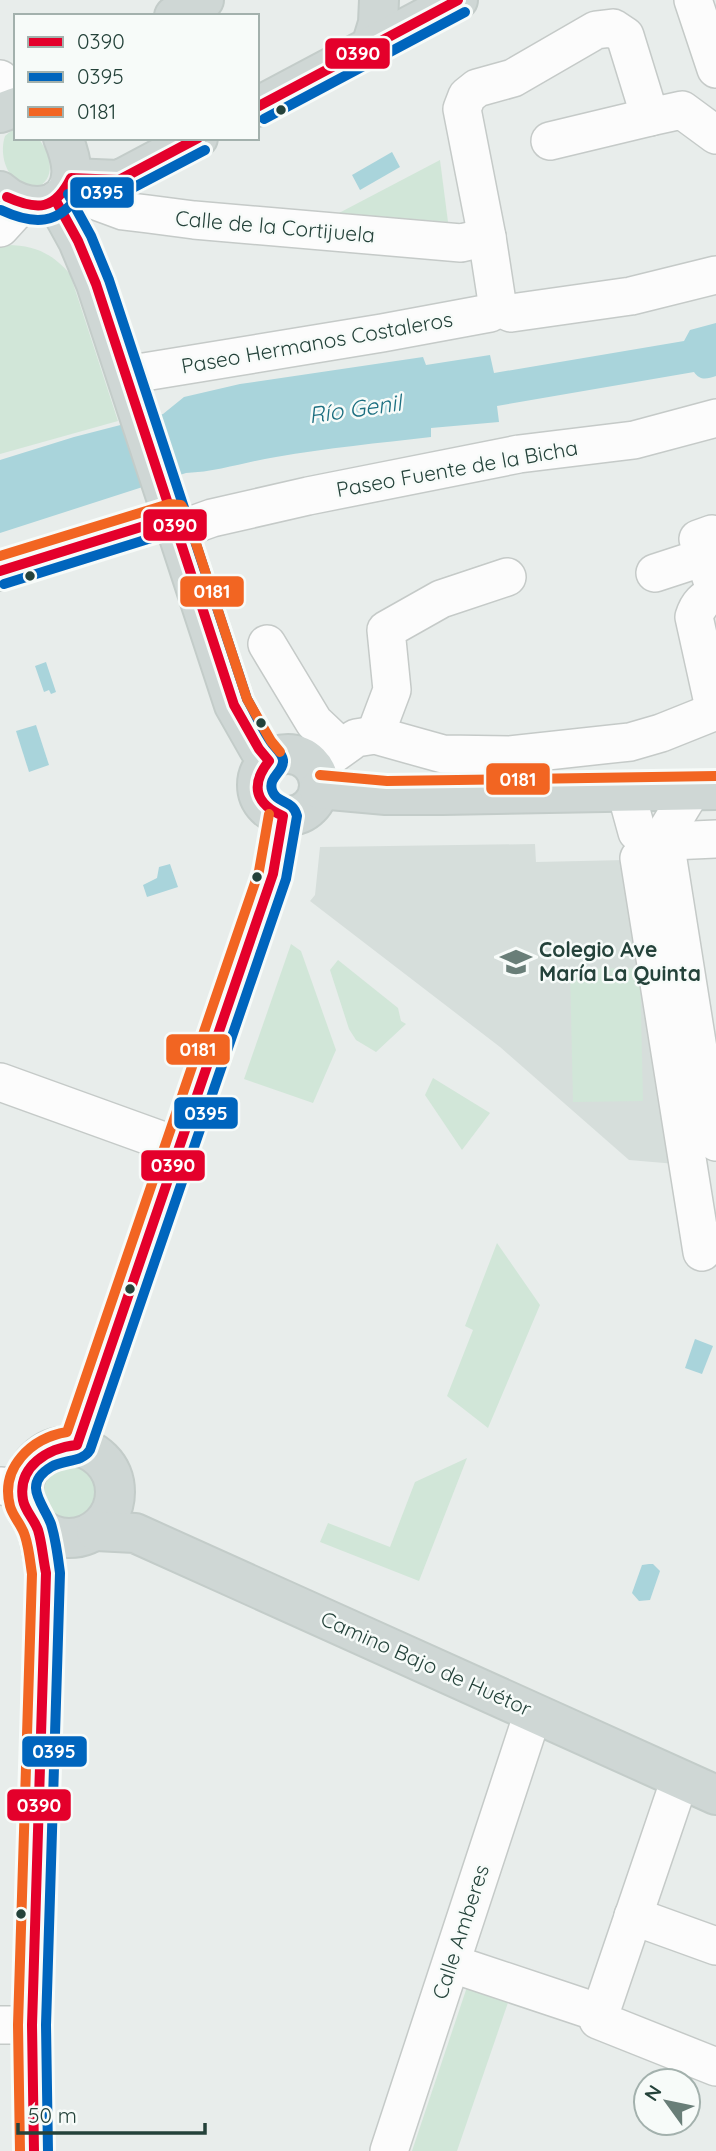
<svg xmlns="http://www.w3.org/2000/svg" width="716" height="2151" font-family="Quicksand,sans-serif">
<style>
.built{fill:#d6dedb}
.green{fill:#d1e6d8}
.water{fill:#a9d4db}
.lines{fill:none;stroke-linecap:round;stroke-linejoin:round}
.minor-casing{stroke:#c5cac8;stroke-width:40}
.major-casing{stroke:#c3ccc9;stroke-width:42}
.minor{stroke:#fcfcfc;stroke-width:37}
.major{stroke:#cfd7d5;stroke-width:38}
.bus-1-casing{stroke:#f7fbf9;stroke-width:16}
.bus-2-casing{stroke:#f7fbf9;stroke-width:16}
.bus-3-casing{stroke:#f7fbf9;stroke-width:16}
.bus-1{stroke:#e4002b;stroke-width:10}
.bus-2{stroke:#0065bd;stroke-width:10}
.bus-3{stroke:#f26522;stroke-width:10}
.bus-dot{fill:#24423a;stroke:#f7fbf9;stroke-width:2.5}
.labels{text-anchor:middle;stroke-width:5;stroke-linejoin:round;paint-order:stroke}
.street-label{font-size:21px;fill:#24423a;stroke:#f7fbf9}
.poi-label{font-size:21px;font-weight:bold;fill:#24423a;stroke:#f7fbf9;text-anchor:start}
.water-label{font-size:23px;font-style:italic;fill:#1c6f80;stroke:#f7fbf9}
.line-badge{stroke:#f7fbf9;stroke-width:2.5}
.badge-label{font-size:19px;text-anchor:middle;font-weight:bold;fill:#fff}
</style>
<rect width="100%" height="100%" fill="#e8edeb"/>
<path class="built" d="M535 844 536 862 626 860 676 1164 629 1160 500 1047 310 901 315 895 320 847Z"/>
<g class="green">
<path d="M16 127V138H38C51 154 58 180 34 189 29 187 23 185 18 182 4 172 0 151 5 136Z"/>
<path d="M440 160 448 222 339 213Z"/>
<path d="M3 245C32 244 51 252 70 274L118 421 0 454V247Z"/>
<path d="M291 944 301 951 336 1050 313 1103 244 1079Z"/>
<path d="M338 960 398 1008 401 1021 406 1024 376 1052 356 1040 349 1029 330 970Z"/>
<path d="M640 968 643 1101 573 1102 570 969Z"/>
<path d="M433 1078 490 1113 462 1150 425 1095Z"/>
<path d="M497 1243 540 1305 488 1428 447 1396 473 1330 465 1326Z"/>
<path d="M467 1458 419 1581 320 1542 328 1523 390 1547 415 1482Z"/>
<circle cx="69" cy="1493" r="35"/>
<path d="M470 1978 512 1991 457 2151H412Z"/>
</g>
<g class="water">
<path d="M392 152 400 167 360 190 352 175Z"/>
<path d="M716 323V376C707 379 700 381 694 372L497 406 499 422 431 428V437C379 443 327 448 276 457 245 462 217 472 186 473L0 533V460L74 437 163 414 184 397 240 384 423 357 426 365 490 355 494 373 684 341 690 330Z"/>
<path d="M46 662 56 692 51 694 49 690 44 692 35 666Z"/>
<path d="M36 725 49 765 29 772 16 731Z"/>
<path d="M170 864 178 887 147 897 143 885 157 878 159 867Z"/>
<path d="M695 1339 713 1346 702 1374 685 1368Z"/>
<path d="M649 1564H653L660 1571 650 1600 639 1601 632 1593 642 1565Z"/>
</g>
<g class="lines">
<defs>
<g id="minor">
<path d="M693 0 716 69"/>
<path d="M0 79 11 108"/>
<path d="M716 135 682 110 650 117 625 36 613 28 596 30 513 78 477 88 467 96 462 109 487 237 497 302 502 309 511 313 631 296 716 275"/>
<path d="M550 141 650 117"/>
<path d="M66 190 123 211 148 214 194 220 461 243 487 237"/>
<path d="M0 228 21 205"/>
<path d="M144 372 382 333 490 313"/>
<path d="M198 523 212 518 308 496 519 454 634 440 716 418"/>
<path d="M712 534 698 539 716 592"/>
<path d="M655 573 704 557"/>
<path d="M267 644 314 722 333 740"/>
<path d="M715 712 694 617C698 604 704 599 716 593"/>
<path d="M375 735 392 690 386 630 441 599 507 577"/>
<path d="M314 768 356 738 375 735 443 754 510 755 630 742 661 733 716 711"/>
<path d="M691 791 666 832 665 841 712 1137 716 1142"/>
<path d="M626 792 637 832 649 842 716 839"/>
<path d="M639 858 702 1252"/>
<path d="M0 1082 180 1147"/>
<path d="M0 1486 23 1488"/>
<path d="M680 1779 598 2020 716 2067"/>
<path d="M633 1916 716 1946"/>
<path d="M468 1969 588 2009"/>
<path d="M0 2025H32"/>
<path d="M389 2151 533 1713"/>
</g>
<g id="major">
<path d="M174 16 204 0"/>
<path d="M371 46 378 23 379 0"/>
<path d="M257 107 458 0"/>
<path d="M0 113 16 107"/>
<path d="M71 178 119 180 198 138"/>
<path d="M0 191C22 212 66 214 71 177 73 164 68 150 63 138"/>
<path d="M56 201 78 241 96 284 234 705 259 749 269 761"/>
<path d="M0 571 173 517"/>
<circle cx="288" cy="785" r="31"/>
<path d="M319 789 386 795H443L716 790"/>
<path d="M77 1445 273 874 283 816"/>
<circle cx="69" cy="1492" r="46"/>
<path d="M96 1531 135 1533 716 1795"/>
<path d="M34 2151 32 2025 46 1573 37 1526"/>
</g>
</defs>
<use href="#minor" class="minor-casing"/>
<use href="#major" class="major-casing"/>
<use href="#minor" class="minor"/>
<use href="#major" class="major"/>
<defs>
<g id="bus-1">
<path d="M257 107 458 0"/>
<path d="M7 197C38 211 55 210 71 178L119 180 198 138"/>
<path d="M0 571 173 517"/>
<path d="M34 2151 32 2025 46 1573C43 1559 42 1543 38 1530 34 1519 25 1511 23 1500 17 1466 48 1448 77 1445L273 874 283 816C255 804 250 785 269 761L259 749 234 705 96 284 78 241 56 201"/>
</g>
<g id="bus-2">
<path d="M264 119 465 12"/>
<path d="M1 210C33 225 60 226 80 192L123 193 205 150"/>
<path d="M4 584 177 530"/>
<path d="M48 2151 46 2025 60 1573C58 1557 56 1540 51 1524 44 1504 21 1485 51 1467 64 1459 82 1463 90 1450L286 879 297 816C293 799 276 804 272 790 268 777 284 772 283 760 282 753 275 748 271 742 262 729 255 713 247 699L109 280 91 236 68 194"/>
</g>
<g id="bus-3">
<path d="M0 556 169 504 181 505 186 513 247 699 271 741 280 752"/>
<path d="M320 775 387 781 716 776"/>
<path d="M20 2151 18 2025 32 1574C30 1561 29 1548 25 1536 22 1525 13 1517 10 1506 0 1468 31 1438 67 1432L259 871 269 814"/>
</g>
</defs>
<use href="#bus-1" class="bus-1-casing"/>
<use href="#bus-2" class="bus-2-casing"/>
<use href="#bus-3" class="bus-3-casing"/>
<use href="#bus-1" class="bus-1"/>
<use href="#bus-2" class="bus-2"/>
<use href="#bus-3" class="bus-3"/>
</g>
<defs>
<symbol id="school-bare" viewBox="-9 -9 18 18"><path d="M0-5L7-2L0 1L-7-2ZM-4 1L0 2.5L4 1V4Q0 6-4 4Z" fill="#697e78" stroke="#f7fbf9" stroke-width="2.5" paint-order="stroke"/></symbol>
</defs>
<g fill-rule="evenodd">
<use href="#school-bare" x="494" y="940" width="44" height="44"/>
</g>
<g class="bus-dot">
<circle cx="281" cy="110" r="6"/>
<circle cx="30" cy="576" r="6"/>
<circle cx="261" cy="723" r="6"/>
<circle cx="257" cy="877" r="6"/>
<circle cx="130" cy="1289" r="6"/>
<circle cx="21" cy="1914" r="6"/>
</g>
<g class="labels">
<g class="street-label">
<text transform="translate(275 227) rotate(5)" y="7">Calle de la Cortijuela</text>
<text transform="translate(317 343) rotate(-10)" y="7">Paseo Hermanos Costaleros</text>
<text transform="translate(457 469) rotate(-10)" y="7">Paseo Fuente de la Bicha</text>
<text transform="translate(426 1664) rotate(24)" y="7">Camino Bajo de Huétor</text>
<text transform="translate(461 1932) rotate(-72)" y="7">Calle Amberes</text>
</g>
<g class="poi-label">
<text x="539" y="957">Colegio Ave<tspan x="539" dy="24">María La Quinta</tspan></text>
</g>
<g class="water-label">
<text transform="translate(355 409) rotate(-8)" y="8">Río Genil</text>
</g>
</g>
<g class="line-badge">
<rect x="324" y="37" width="67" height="33" rx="7" fill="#e4002b"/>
<rect x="69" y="176" width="66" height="33" rx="7" fill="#0065bd"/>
<rect x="142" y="508" width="66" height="34" rx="7" fill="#e4002b"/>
<rect x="179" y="575" width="66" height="33" rx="7" fill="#f26522"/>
<rect x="485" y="762" width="66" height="34" rx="7" fill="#f26522"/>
<rect x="165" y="1033" width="66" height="33" rx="7" fill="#f26522"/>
<rect x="173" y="1096" width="66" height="34" rx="7" fill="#0065bd"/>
<rect x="140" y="1149" width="66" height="33" rx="7" fill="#e4002b"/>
<rect x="21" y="1735" width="67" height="33" rx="7" fill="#0065bd"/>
<rect x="6" y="1788" width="66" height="34" rx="7" fill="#e4002b"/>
</g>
<g class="badge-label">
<text x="358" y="60">0390</text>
<text x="102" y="199">0395</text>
<text x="175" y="532">0390</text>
<text x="212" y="598">0181</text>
<text x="518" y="786">0181</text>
<text x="198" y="1056">0181</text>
<text x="206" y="1120">0395</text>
<text x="173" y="1172">0390</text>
<text x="54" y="1758">0395</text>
<text x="39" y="1812">0390</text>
</g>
<rect x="14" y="14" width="245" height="126" fill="#f7fbf9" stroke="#a3b1ad" stroke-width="2"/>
<rect x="28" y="37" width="35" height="10" fill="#e4002b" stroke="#a3b1ad" stroke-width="2"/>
<text x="77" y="49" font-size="21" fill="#24423a">0390</text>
<rect x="28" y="72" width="35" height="10" fill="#0065bd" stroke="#a3b1ad" stroke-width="2"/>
<text x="77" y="84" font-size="21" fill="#24423a">0395</text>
<rect x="28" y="107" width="35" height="10" fill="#f26522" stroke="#a3b1ad" stroke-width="2"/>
<text x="77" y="119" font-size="21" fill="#24423a">0181</text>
<g transform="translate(667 2102) rotate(303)"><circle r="33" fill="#f7fbf9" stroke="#a3b1ad" stroke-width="2"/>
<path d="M0-5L12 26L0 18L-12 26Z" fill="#697e78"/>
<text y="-10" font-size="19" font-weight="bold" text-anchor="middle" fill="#24423a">N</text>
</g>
<path d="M18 2123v10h187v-10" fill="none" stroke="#24423a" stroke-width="3.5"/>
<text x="28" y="2123" font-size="21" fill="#24423a" stroke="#f7fbf9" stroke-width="5" paint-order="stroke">50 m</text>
</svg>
